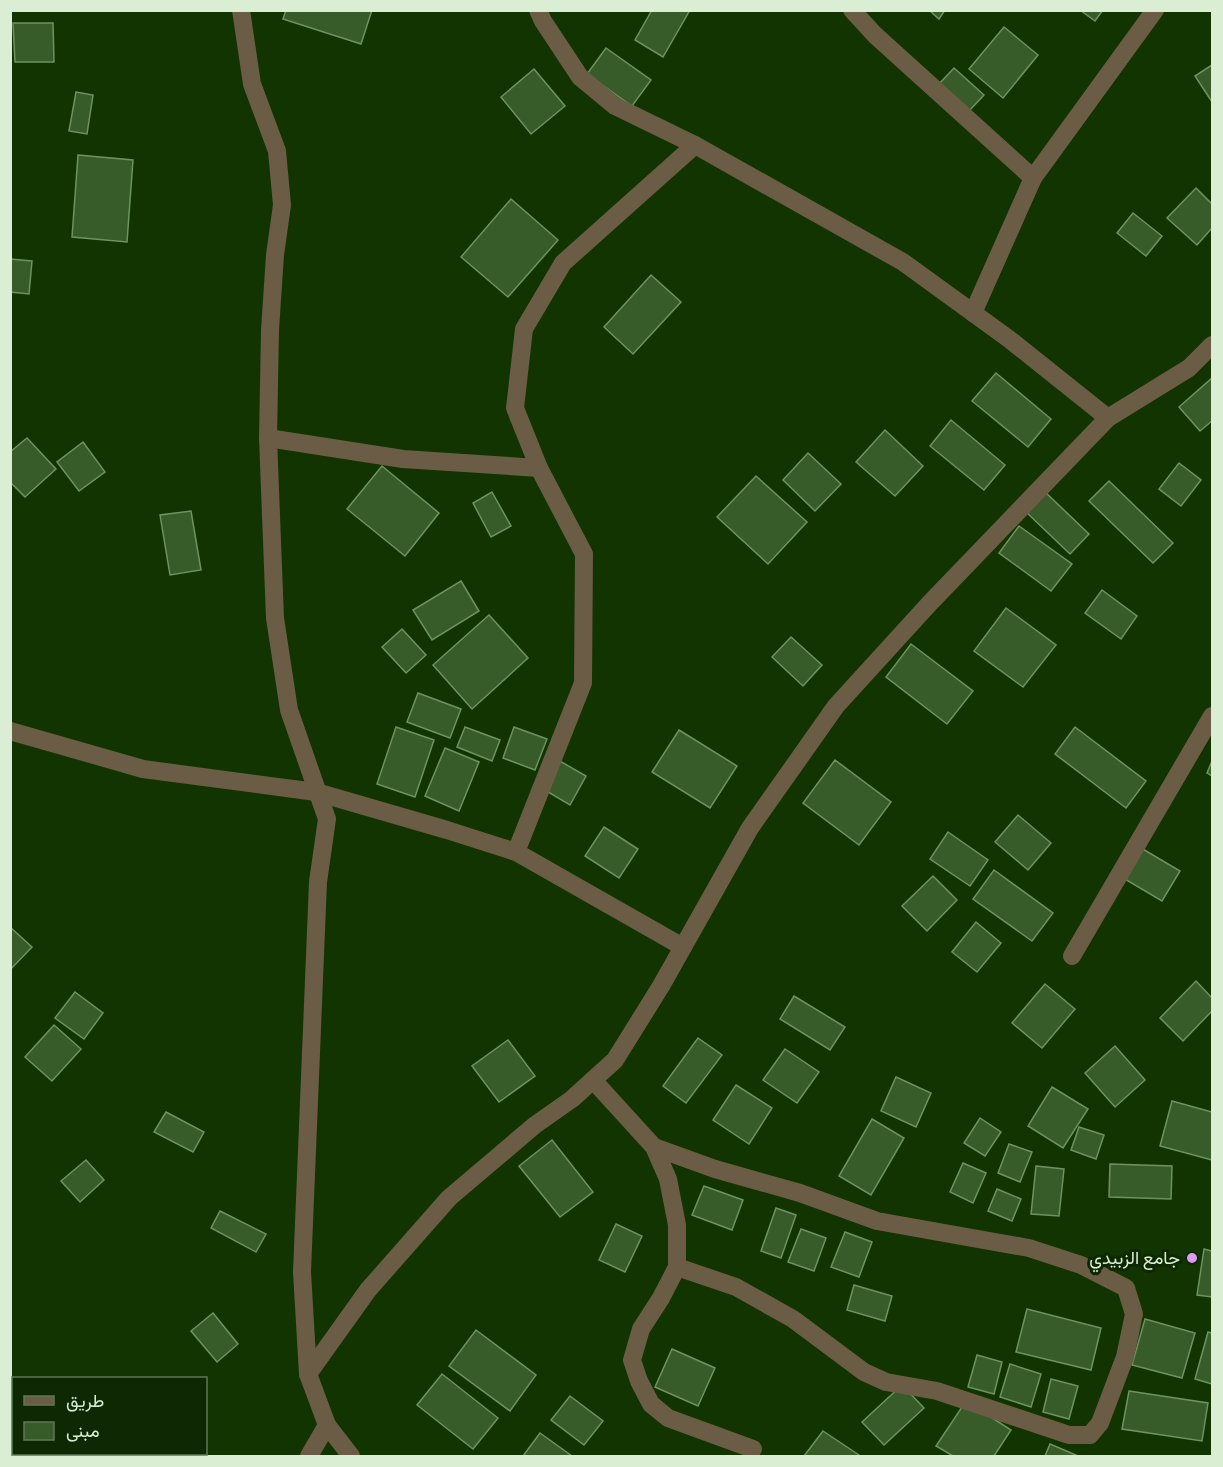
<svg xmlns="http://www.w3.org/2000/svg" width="1223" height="1467" font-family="Manrope,Vazirmatn,sans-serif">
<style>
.building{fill:#385c29;stroke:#6d935e;stroke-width:1.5}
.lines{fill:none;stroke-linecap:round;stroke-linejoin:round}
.street{stroke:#6b5c45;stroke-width:18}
.poi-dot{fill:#dd99f3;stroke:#0e2803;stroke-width:2}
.labels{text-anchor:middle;stroke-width:6;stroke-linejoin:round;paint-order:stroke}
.poi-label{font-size:18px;fill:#d9eed2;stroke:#0e2803;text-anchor:end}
</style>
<rect width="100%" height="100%" fill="#113400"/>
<g class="building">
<path d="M286 10H372L361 44 283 19Z"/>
<path d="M652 10H690L663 57 635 40Z"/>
<path d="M929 10H945L939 19Z"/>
<path d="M1080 10H1103L1095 21Z"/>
<path d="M13 23H53L54 62H15Z"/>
<path d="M1004 27 1038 55 1003 98 969 69Z"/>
<path d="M606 48 651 80 632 106 587 74Z"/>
<path d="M1212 65V102L1195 76Z"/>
<path d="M954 68 984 95 969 111 939 84Z"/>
<path d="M534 69 565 106 531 134 501 97Z"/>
<path d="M76 92 93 95 87 134 69 131Z"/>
<path d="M78 155 133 160 127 242 72 237Z"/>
<path d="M1196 188 1212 204V228L1197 245 1167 218Z"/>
<path d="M511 199 558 240 508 297 461 257Z"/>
<path d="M1133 213 1162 236 1146 256 1117 233Z"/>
<path d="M10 259 32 261 29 294 10 292Z"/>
<path d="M651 275 681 302 633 354 604 327Z"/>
<path d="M996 373 1051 419 1028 447 972 401Z"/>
<path d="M1212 378V421L1200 431 1179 407Z"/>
<path d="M951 420 1005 465 984 490 930 446Z"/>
<path d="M885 430 923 466 895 496 856 462Z"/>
<path d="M27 438 56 469 25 497 10 482V452Z"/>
<path d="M83 442 105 472 79 491 57 462Z"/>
<path d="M808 453 841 484 815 511 783 480Z"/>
<path d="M1179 463 1201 480 1181 506 1159 489Z"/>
<path d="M382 466 439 513 405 556 347 509Z"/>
<path d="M756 476 807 522 768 564 717 517Z"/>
<path d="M1109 481 1173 543 1153 563 1089 501Z"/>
<path d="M1044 491 1089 534 1070 554 1025 511Z"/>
<path d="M492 492 511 526 491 537 473 503Z"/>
<path d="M191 511 201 570 170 575 160 515Z"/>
<path d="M1019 526 1072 564 1051 591 999 553Z"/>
<path d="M461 581 479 611 432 640 413 610Z"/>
<path d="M1102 590 1137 616 1121 639 1085 613Z"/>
<path d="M1006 608 1056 645 1023 687 974 651Z"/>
<path d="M489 615 528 658 472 709 433 665Z"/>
<path d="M402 629 426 655 406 673 382 647Z"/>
<path d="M791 637 822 665 803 686 772 657Z"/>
<path d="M911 644 973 691 947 724 886 677Z"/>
<path d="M418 693 461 709 450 738 407 722Z"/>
<path d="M396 727 434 740 415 797 377 784Z"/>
<path d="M465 727 500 740 492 761 457 747Z"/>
<path d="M514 727 547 739 535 770 503 758Z"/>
<path d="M1075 727 1146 781 1126 808 1055 754Z"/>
<path d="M679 730 737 766 710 808 652 772Z"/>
<path d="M445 748 479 762 459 811 425 796Z"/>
<path d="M558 760 586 776 570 805 543 789Z"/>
<path d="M835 760 891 802 859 845 803 803Z"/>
<path d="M1212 761V776L1207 773Z"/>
<path d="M1018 815 1051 843 1028 870 995 842Z"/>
<path d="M604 827 638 849 619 878 585 856Z"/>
<path d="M948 832 988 860 970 886 930 859Z"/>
<path d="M1136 845 1180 871 1162 901 1118 875Z"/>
<path d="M994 870 1053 913 1032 941 973 899Z"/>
<path d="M933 876 957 900 927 931 902 906Z"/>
<path d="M976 922 1001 943 977 972 952 952Z"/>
<path d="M10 927 32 947 10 970Z"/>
<path d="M1196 981 1212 998V1011L1183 1041 1160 1018Z"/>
<path d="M1045 984 1075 1009 1042 1048 1012 1023Z"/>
<path d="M75 992 103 1013 84 1039 55 1018Z"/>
<path d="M794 996 845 1027 830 1050 780 1019Z"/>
<path d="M54 1025 81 1049 52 1081 25 1057Z"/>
<path d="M698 1038 722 1055 686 1103 663 1086Z"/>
<path d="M508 1040 535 1076 499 1102 472 1066Z"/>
<path d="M1115 1046 1145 1080 1115 1107 1085 1073Z"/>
<path d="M785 1049 819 1072 797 1103 763 1080Z"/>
<path d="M896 1077 931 1093 916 1127 881 1111Z"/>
<path d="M736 1085 772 1108 749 1144 713 1120Z"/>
<path d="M1052 1087 1088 1109 1063 1148 1028 1126Z"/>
<path d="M1172 1101 1212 1112V1160L1160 1146Z"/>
<path d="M166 1112 204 1132 193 1152 154 1132Z"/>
<path d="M980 1118 1001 1132 985 1156 964 1143Z"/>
<path d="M872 1119 904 1138 871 1195 839 1176Z"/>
<path d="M1079 1127 1104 1135 1096 1159 1071 1150Z"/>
<path d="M552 1140 593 1192 560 1217 519 1166Z"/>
<path d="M1009 1144 1032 1152 1020 1182 998 1173Z"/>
<path d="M86 1160 104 1180 80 1202 61 1181Z"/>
<path d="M963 1163 986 1173 973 1203 950 1192Z"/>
<path d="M1110 1164 1172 1166 1171 1199 1109 1197Z"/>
<path d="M1036 1166 1064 1169 1059 1216 1031 1214Z"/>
<path d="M704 1186 743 1200 732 1230 692 1215Z"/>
<path d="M997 1189 1021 1199 1012 1221 988 1211Z"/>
<path d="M776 1208 796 1215 781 1258 761 1251Z"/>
<path d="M220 1211 266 1234 256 1252 211 1228Z"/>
<path d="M616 1224 642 1236 625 1272 599 1260Z"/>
<path d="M801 1229 826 1238 814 1271 788 1262Z"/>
<path d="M845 1232 872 1242 859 1277 831 1267Z"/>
<path d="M1204 1249 1212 1251V1297L1197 1295Z"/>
<path d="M854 1285 892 1296 885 1321 847 1310Z"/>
<path d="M1027 1309 1101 1328 1091 1370 1016 1352Z"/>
<path d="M213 1313 238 1344 217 1362 191 1331Z"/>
<path d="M1145 1319 1195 1333 1182 1378 1132 1365Z"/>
<path d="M476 1330 536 1375 510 1411 449 1366Z"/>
<path d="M1208 1332 1212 1333V1384L1195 1379Z"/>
<path d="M672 1349 715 1368 698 1406 655 1387Z"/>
<path d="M977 1355 1002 1362 994 1394 968 1387Z"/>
<path d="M1010 1364 1041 1374 1031 1407 1000 1397Z"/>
<path d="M442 1374 498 1418 473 1449 417 1405Z"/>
<path d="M1051 1379 1078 1386 1069 1419 1043 1412Z"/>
<path d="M902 1385 924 1408 884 1445 862 1422Z"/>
<path d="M1129 1391 1208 1403 1202 1441 1122 1429Z"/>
<path d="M570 1396 603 1421 584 1445 551 1420Z"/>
<path d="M966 1401 1011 1430 994 1456H953L936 1446Z"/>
<path d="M823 1431 859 1455 858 1456H804Z"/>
<path d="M540 1433 572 1456H523Z"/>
<path d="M1050 1444 1078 1456H1045Z"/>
<path d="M10 1450 14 1454 23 1456H10Z"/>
</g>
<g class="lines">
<g class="street">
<path d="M241 10 252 84 277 151 282 205 275 255 270 330 268 438 275 618 289 710 327 819 318 882 302 1272 308 1374 327 1425 351 1456"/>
<path d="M538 10 543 21 580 77 615 106 695 145 903 262 1009 339 1108 418"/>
<path d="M852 10 875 35 1033 178"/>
<path d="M973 313 1033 178 1155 10"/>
<path d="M268 438 403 459 539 468"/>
<path d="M10 731 143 769 316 792 447 830 516 852 683 947"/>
<path d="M516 852 583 683 584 554 539 468 515 408 524 329 563 263 695 145"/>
<path d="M1072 956 1212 716"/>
<path d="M593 1080 654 1147 668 1179 677 1225V1267L661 1298 641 1329 632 1360 639 1381 651 1404 668 1418 753 1449"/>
<path d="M654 1147 715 1169 800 1193 877 1221 1029 1248 1081 1265 1126 1288 1134 1314 1125 1357 1100 1423 1090 1435H1069L937 1391 886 1382 864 1372 793 1319 736 1287 677 1267"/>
<path d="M308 1374 368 1290 449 1198 535 1125 572 1099 615 1060 661 986 750 828 836 706 929 604 1108 418 1189 368 1212 345"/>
<path d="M309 1456 327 1425"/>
</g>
</g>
<circle class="poi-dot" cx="1192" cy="1258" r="6"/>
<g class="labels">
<g class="poi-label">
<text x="1180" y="1264">جامع الزبيدي</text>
</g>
</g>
<rect width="1223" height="1467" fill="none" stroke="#d9eed2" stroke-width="24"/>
<rect x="12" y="1377" width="195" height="78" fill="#0e2803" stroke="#5f7756" stroke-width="1.5"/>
<rect x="24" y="1396" width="30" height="9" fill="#6b5c45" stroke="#5f7756" stroke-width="1.5"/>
<text x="66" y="1407" font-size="18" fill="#d9eed2">طريق</text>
<rect x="24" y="1422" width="30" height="18" fill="#385c29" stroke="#5f7756" stroke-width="1.5"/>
<text x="66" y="1437" font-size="18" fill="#d9eed2">مبنى</text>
</svg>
